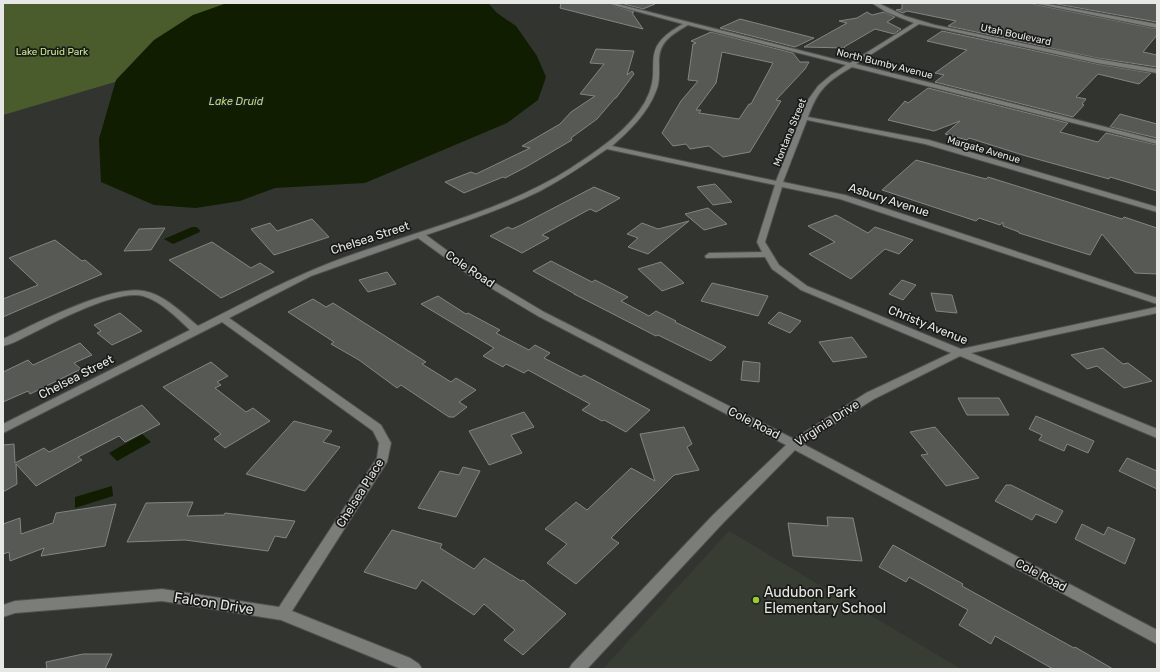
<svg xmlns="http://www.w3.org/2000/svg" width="1160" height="672" font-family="Rubik,sans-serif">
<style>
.built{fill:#383d33}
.green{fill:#4a5c2b}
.water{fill:#111d00}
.building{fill:#575954;stroke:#838580;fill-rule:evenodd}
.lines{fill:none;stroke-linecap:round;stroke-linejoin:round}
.minor-casing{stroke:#4f504d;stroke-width:2}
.minor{fill:#7b7d78;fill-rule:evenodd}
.poi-dot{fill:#9acb34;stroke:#1a1b19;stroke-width:1.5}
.labels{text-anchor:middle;stroke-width:3.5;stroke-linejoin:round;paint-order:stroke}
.far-street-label{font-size:10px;fill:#e7e8e5;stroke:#1a1b19}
.far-park-label{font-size:10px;fill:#c7ed8b;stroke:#1a1b19}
.far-water-label{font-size:11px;font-style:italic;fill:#b5da79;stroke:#1a1b19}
.street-label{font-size:12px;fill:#e7e8e5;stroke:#1a1b19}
.near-poi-label{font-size:14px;fill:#e7e8e5;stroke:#1a1b19;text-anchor:start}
.near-street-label{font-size:14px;fill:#e7e8e5;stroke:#1a1b19}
</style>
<rect width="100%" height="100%" fill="#323430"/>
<path class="built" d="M729 531 961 669H603Z"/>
<path class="green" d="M3 3H282L329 19 3 115Z"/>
<g class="water">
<path d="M227 3H488L497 13 516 26 537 56 546 77 538 100 507 123 365 183 275 188 240 201 196 208 154 205 101 182 99 139 116 80 154 40 193 15Z"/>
<path d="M192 227H196L201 231H199L200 232 173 244 164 239Z"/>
<path d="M142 434 151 442 117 461 109 453Z"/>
<path d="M112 486 113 496 75 508V497Z"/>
</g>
<g class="building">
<path d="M561 3H605L634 12 632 13 643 29 560 8Z"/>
<path d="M620 3H655V4L643 9Z"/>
<path d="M902 3H1032L1033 4 1157 29V35L1143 52 1157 55V67L1097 58 948 26 956 21 907 11 903 13 896 10 902 9Z"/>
<path d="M1051 3H1157V22Z"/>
<path d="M867 12 872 15 884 12 895 17 887 22 901 29 894 34 875 29 844 47 845 48 804 47 847 23 839 21 857 18Z"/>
<path d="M740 19 814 38 795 47 720 28Z"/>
<path d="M942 31 1097 64 1151 73 1139 84 1098 74 1076 97 1086 99 1082 104 1084 105 1073 117 935 82 944 75 935 73 967 50 927 41Z"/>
<path d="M711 32 793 53 800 62H809L805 69 776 100 781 101 750 152 723 157 709 146 690 149 686 144 673 146 662 133 681 101 698 81 688 80 693 44 696 43 691 41ZM722 52 773 63 751 104H749L739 119 699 113 701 110H696L716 83Z"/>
<path d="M596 49 634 51 627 75 632 71 634 74 616 98H615L597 119 571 138 572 140 526 167 505 178 503 177 464 193 445 182 471 172 476 174 530 148 522 146 560 124 571 112 595 96 580 94 604 64 590 63Z"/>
<path d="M928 88 1068 123 1060 132 1098 142 1106 133 1157 145V191L1110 177 1109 179 1026 156 969 138 967 140 945 134 960 121 934 131 888 120 905 101 908 103Z"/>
<path d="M1120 114 1157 124V138L1110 127Z"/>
<path d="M916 160 986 179 988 177 1122 219 1124 217 1157 228V274L1135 273 1102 234 1090 255 1019 233V232L1003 226V222L1000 225 979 218 976 221 882 190Z"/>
<path d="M715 184 732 202 713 205 697 187Z"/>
<path d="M594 187 620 198 596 212 590 209 542 235 549 238 522 253 490 236 508 227 512 229 521 225Z"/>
<path d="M708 208 727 224 704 230 685 214Z"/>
<path d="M836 215 868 233 875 227 913 240 899 254 885 249 851 279 809 254 835 242 808 226Z"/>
<path d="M312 219 329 237 274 255 251 229 270 223 277 231Z"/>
<path d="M689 221 648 254 628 247 638 238 627 234 642 223 658 229Z"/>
<path d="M165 228 151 250 124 251 139 229Z"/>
<path d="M55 240 82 261 85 260 102 274 3 317V299L38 285 9 258Z"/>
<path d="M212 242 251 268 260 263 274 272 221 298 169 260Z"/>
<path d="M551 261 592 282 595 280 628 297 621 301 649 316 656 311 676 321 675 322 726 347 711 361 658 335 656 336 574 294H575L533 271Z"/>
<path d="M661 262 684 283 662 291 638 269Z"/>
<path d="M387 272 396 284 368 292 359 280Z"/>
<path d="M902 280 916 285 903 300 889 294Z"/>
<path d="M712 283 768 296 758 316 701 301Z"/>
<path d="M931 293 952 295 957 313 936 311Z"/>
<path d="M438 296 466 314 468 313 500 330 496 333 529 350 535 345 550 353 544 358 581 377 584 375 650 410 626 432 604 420 602 421 582 410 590 404 528 370 524 373 506 364 503 367 483 356 494 348 421 304Z"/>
<path d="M313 299 326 307 333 303 426 362 422 364 451 382 456 378 476 390 459 402 467 407 454 417H449L401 385 397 388 359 360 331 344 334 342 288 312Z"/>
<path d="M779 312 801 321 790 333 768 323Z"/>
<path d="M120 313 142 331 112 345 97 333 101 331 94 325Z"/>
<path d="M852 337 867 357 833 362 819 342Z"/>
<path d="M80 343 92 355 74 363 81 369 30 394 28 391 3 402V372L28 360 33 365Z"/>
<path d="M1103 348 1123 364 1128 363 1152 381 1124 388 1097 366 1087 369 1071 355Z"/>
<path d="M743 361 760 363 759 382 741 380Z"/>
<path d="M211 362 228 376 217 382 221 385 215 388 246 412 253 408 270 421 225 448 214 439 221 434 163 387Z"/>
<path d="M958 398H999L1009 415H967Z"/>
<path d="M142 405 160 424 125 442 119 436 78 457 82 460 36 486 16 464 17 484 3 492V445L14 444 15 463 44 448 49 452Z"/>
<path d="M524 412 534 427 511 435 522 453 489 465 469 431Z"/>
<path d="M1036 416 1094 441 1088 453 1067 444 1064 451 1039 440 1042 435 1029 429Z"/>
<path d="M294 421 332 431 323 442 340 447 305 491 246 474Z"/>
<path d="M684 427 692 444 687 447 699 470 674 475 611 538 619 543 576 584 547 563 567 544 545 529 576 502 587 510 631 468 655 481 640 434Z"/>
<path d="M935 427 979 478 946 486 921 455 928 454 910 432Z"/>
<path d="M1127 458 1157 471V489L1119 471Z"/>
<path d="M463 467 480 471 456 517 418 508 440 471 459 475Z"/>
<path d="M1006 485H1011L1063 511 1056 523 1036 514 1032 520 995 501Z"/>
<path d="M193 502 187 516 224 515 225 513 295 521 286 538 275 536 268 551 185 540 127 542 146 503Z"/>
<path d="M116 504 105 546 41 556 44 548 10 561 9 552 3 554V524L20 518 21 534 53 523 56 513Z"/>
<path d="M827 517 853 518 862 561 793 556 788 523 828 526Z"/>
<path d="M1082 524 1104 535 1108 527 1135 539 1125 564 1075 539Z"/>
<path d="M392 530 442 544 440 548 474 569 484 558 521 581 523 580 566 614 523 655 504 640 515 630 484 604 474 615 422 580 416 589 364 572Z"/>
<path d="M893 545 963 584 962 586 1074 648 1075 647 1113 669H1053L995 636 991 644 959 625 968 610 909 577 906 582 879 567Z"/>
<path d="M83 654H112L105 669H47L46 662Z"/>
</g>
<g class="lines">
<defs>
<g id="minor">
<path d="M606 3H614L850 63 914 23 886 12 872 3H878L905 16 935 25 1097 59 1157 69V73L1097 63 919 24 856 64 1157 140V144L852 67C827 82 818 89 808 117L929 140 1157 207V212L925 144 807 120 783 182 845 195 1157 298V304L840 199 782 187 765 242 779 265 807 286 961 349 1157 307V313L971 353 1157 429V438L960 356 874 399 803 444 1157 630V644L795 450 723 523 587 669H569L572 664 713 515 786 445 538 316 469 275 418 238 311 276 229 318 381 425 391 443 387 462 292 611 410 658 419 664 422 669H401L281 620 162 601 15 613 3 617V605L15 601 162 589 279 607 377 458 379 443 373 431 222 322 3 433V424L190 330C177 318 161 301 143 296 117 289 55 322 31 334 22 338 13 344 3 346V339C35 324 111 284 144 291 165 295 182 313 198 326 246 302 293 276 343 258 419 230 502 212 571 168 598 150 628 131 645 102 666 65 634 51 683 24ZM688 25 846 65 831 75 818 86 808 100 776 181 612 146C629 131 648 113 656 91 660 82 659 74 659 64 658 42 671 35 688 25ZM607 149 775 185 757 242 762 252 709 253 705 256 706 258 765 257 772 269 801 290 951 353 866 393 794 439 544 312 475 271 426 235C464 222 503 209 540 191 563 179 585 164 607 149Z"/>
<path d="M1033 3H1043L1157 24V28Z"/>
</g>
</defs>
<use href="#minor" class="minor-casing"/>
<use href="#minor" class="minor"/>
</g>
<circle class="poi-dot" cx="756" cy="600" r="4"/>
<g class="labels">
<g class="far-street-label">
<text transform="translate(1016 34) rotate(12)" y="4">Utah Boulevard</text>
<text transform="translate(885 63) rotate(14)" y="4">North Bumby Avenue</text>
<text transform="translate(789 132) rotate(-68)" y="4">Montana Street</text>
<text transform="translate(984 149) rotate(16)" y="4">Margate Avenue</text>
</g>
<g class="far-park-label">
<text x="52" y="55">Lake Druid Park</text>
</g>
<g class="far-water-label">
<text x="236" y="105">Lake Druid</text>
</g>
<g class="street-label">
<text transform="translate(889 200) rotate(18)" y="4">Asbury Avenue</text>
<text transform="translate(370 238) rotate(-18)" y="4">Chelsea Street</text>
<text transform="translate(470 269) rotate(34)" y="4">Cole Road</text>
<text transform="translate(928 325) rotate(22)" y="4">Christy Avenue</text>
<text transform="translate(76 377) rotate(-27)" y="4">Chelsea Street</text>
<text transform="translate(754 423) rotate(27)" y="4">Cole Road</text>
<text transform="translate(827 423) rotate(-33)" y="4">Virginia Drive</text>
<text transform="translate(360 493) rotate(-58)" y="4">Chelsea Place</text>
<text transform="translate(1041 575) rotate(28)" y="4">Cole Road</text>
</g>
<g class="near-poi-label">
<text x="764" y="597">Audubon Park<tspan x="764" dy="16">Elementary School</tspan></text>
</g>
<g class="near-street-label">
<text transform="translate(214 603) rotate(9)" y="5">Falcon Drive</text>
</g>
</g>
<rect width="1160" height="672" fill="none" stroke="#e7e8e5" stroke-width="8"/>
</svg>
